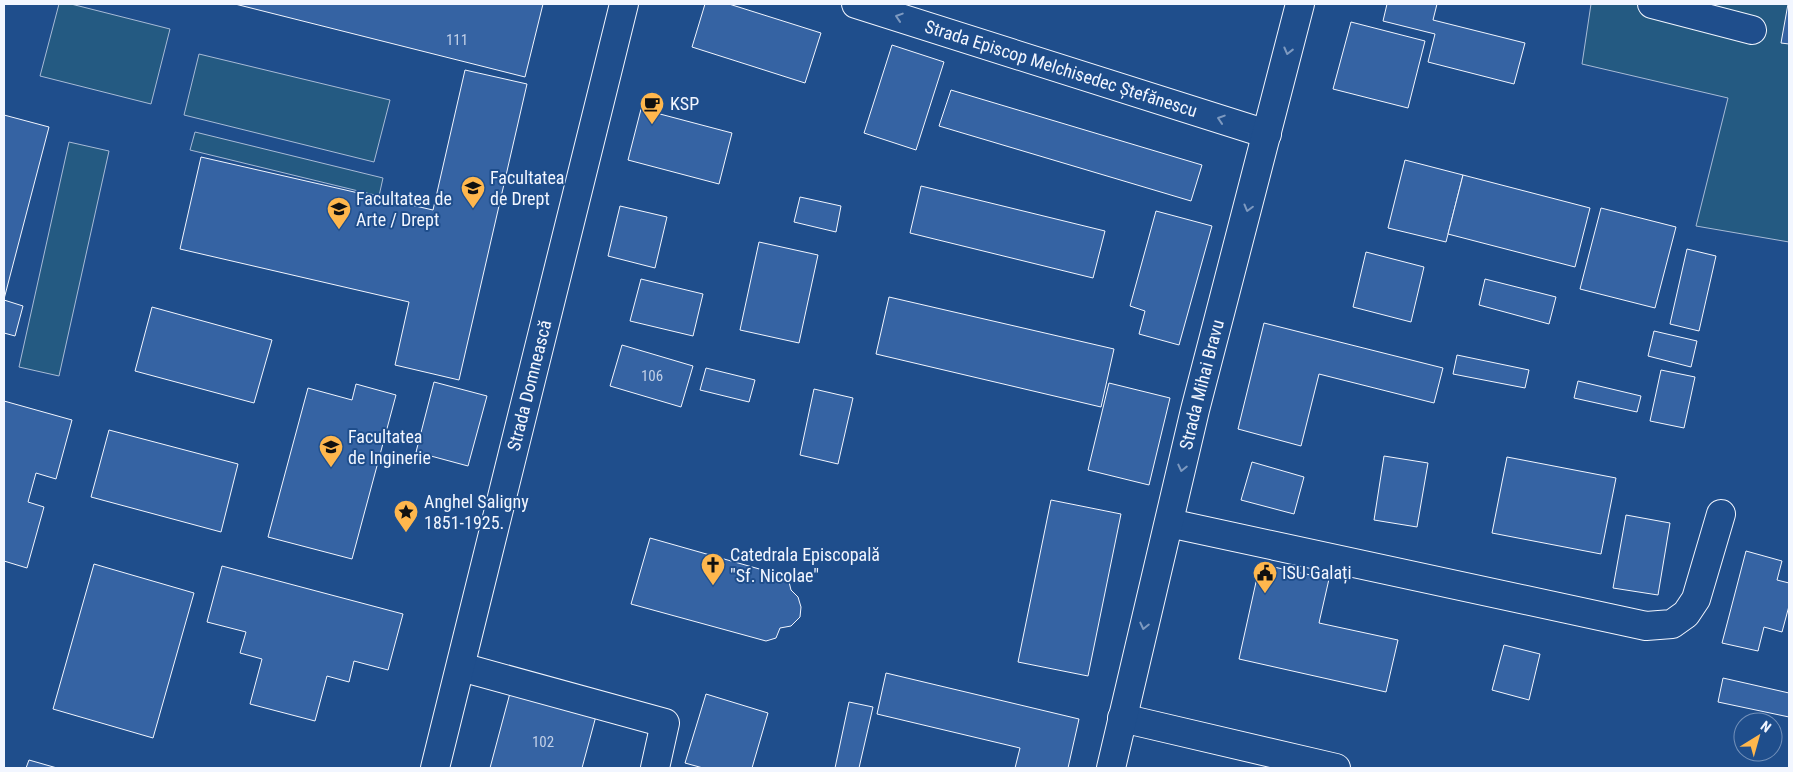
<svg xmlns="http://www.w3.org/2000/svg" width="1793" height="772" font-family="'Roboto Condensed',sans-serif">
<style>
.green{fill:#245a82;stroke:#a8bbd7}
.building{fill:#3563a3;stroke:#f2f6ff}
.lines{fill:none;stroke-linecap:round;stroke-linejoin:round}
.minor-casing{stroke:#f2f6ff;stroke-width:30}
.major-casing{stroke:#f2f6ff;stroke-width:30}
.minor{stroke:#1f4e8c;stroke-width:28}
.major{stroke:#1f4e8c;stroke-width:28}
.oneway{stroke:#7e9ac0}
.labels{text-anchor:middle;stroke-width:4;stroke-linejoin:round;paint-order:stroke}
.number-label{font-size:15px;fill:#c3d1e8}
.street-label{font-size:18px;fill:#f2f6ff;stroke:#1f4e8c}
.poi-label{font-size:18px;fill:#f2f6ff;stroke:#1f4e8c;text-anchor:start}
</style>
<rect width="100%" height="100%" fill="#1f4e8c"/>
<g class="green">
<path d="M59 4H71L170 29 151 104 40 76Z"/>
<path d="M1591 4H1789V242L1696 226 1728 98 1582 64Z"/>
<path d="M199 54 390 100 374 162 184 115Z"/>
<path d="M195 132 383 178 379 196 190 150Z"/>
<path d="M69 142 109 151 59 376 19 367Z"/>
</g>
<g class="building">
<path d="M235 4H543L525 77Z"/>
<path d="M705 4H729L821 33 805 83 692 47Z"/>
<path d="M1387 4H1437L1433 20 1525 43 1514 84 1428 62 1435 34 1383 21Z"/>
<path d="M1788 4H1789V44L1781 43Z"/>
<path d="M1351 22 1425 41 1408 108 1333 89Z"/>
<path d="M892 45 944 62 916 150 864 133Z"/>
<path d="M465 70 527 84 459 380 395 365 409 302 180 249 201 157 433 210Z"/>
<path d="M951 90 1202 165 1191 201 939 126Z"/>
<path d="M641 109 732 133 719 184 628 160Z"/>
<path d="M4 115 49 127 4 299Z"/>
<path d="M1405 160 1463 175 1446 242 1388 228Z"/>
<path d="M1463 175 1590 208 1575 267 1448 234Z"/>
<path d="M921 186 1105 231 1093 278 910 233Z"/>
<path d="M800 197 841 206 836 232 794 222Z"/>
<path d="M620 206 667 217 655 268 608 256Z"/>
<path d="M1601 208 1676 227 1655 308 1580 289Z"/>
<path d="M1156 211 1212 226 1179 345 1139 334 1145 311 1130 306Z"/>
<path d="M759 242 818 255 799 343 740 330Z"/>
<path d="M1687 249 1716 256 1699 331 1670 324Z"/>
<path d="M1366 252 1424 267 1411 322 1353 307Z"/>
<path d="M641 279 703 294 693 336 630 321Z"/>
<path d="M1485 279 1556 297 1549 324 1479 305Z"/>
<path d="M889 297 1114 349 1101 407 876 354Z"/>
<path d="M4 300 23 306 15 336 4 333Z"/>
<path d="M152 307 272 340 254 403 135 371Z"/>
<path d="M1264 323 1443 368 1434 403 1319 374 1301 446 1238 429Z"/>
<path d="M1654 331 1697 341 1691 367 1648 356Z"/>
<path d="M622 345 693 366 681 407 610 386Z"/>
<path d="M1457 355 1529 370 1525 388 1453 374Z"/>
<path d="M706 368 755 380 749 402 700 390Z"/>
<path d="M1661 370 1695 377 1684 428 1650 421Z"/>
<path d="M1578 381 1641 396 1637 412 1574 398Z"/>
<path d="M434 382 487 396 468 466 416 452Z"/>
<path d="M1109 383 1170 398 1149 485 1088 470Z"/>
<path d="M356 384 396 395 352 559 268 537 308 388 352 400Z"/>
<path d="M814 389 853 398 838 464 800 455Z"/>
<path d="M4 401 72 420 56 479 36 473 28 502 44 507 27 568 4 561Z"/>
<path d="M109 430 238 464 221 532 91 497Z"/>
<path d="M1384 456 1428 463 1417 527 1374 520Z"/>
<path d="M1507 457 1616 478 1601 554 1492 533Z"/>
<path d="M1252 462 1304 477 1294 514 1241 500Z"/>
<path d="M1051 500 1121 514 1088 676 1018 662Z"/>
<path d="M1626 515 1670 523 1658 595 1613 588Z"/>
<path d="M650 538 784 576 789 582 791 590 798 597 801 607 800 617 791 626 780 628 776 638 766 641 631 604Z"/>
<path d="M1746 551 1782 561 1777 580 1789 583V606L1782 632 1764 627 1758 651 1722 643Z"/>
<path d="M94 564 194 593 153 738 53 709Z"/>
<path d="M1260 564 1329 579 1319 623 1398 640 1386 692 1239 659Z"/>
<path d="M222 566 403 614 388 670 354 661 349 682 327 676 315 721 250 704 262 659 240 653 246 632 207 622Z"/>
<path d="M1504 645 1540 654 1529 700 1492 690Z"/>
<path d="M886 673 1079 719 1068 768H1015L1020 748 877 714Z"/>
<path d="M1723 678 1789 693V717L1718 702Z"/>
<path d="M510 693 596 716 582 768H490Z"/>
<path d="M706 694 768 713 752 768H703L685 763Z"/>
<path d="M849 702 873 707 859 768H835Z"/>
<path d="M29 760 57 768H26Z"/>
</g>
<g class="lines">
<defs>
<g id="minor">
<path id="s1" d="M856 4 1267 134"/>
<path d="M1652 4 1752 30"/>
<path d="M1169 523 1646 626 1672 624 1686 614 1696 599 1721 514"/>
<path d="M461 667 665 723 655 768"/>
<path d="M1122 718 1336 768"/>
<path id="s2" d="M1111 768 1195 410 1300 4"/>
</g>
<g id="major">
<path id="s3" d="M435 768 624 4"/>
</g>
</defs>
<use href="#minor" class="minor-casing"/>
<use href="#major" class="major-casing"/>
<use href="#minor" class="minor"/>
<use href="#major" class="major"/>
</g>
<defs><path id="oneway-chevron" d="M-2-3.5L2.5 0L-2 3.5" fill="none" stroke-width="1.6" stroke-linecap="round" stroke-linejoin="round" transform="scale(1.25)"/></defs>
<g class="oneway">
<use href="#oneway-chevron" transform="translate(899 17) rotate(-162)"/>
<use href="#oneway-chevron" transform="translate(1288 51) rotate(104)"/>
<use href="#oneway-chevron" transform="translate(1221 119) rotate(-162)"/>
<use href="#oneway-chevron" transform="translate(1248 208) rotate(105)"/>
<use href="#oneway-chevron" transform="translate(1182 468) rotate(103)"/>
<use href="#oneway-chevron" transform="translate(1144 626) rotate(103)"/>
</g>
<defs>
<symbol id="cafe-pin" viewBox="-11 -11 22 30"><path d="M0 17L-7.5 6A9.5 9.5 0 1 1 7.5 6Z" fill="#ffb74d" stroke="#1f4e8c"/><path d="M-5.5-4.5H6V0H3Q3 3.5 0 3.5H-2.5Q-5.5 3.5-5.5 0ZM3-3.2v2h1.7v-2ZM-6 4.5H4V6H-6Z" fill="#111"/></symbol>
<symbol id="university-pin" viewBox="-11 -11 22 30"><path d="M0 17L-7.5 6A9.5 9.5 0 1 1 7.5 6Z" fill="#ffb74d" stroke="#1f4e8c"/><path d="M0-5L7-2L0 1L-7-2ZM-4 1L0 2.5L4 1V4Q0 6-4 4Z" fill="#111"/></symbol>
<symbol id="sight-pin" viewBox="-11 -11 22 30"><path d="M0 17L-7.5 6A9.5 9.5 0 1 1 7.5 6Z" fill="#ffb74d" stroke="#1f4e8c"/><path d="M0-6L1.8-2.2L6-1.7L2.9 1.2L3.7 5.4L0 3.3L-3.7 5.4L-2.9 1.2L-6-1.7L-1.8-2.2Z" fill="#111"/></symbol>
<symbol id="church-pin" viewBox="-11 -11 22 30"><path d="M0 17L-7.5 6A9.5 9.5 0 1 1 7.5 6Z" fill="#ffb74d" stroke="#1f4e8c"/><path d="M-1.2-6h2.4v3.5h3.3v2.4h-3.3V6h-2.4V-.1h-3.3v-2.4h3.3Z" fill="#111"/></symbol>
<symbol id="civic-pin" viewBox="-11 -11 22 30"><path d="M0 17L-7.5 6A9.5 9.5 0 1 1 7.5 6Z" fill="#ffb74d" stroke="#1f4e8c"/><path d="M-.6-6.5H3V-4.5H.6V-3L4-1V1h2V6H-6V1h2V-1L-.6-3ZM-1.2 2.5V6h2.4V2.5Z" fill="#111"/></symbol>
</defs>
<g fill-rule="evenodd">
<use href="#cafe-pin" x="638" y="90" width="28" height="38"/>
<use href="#university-pin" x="459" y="174" width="28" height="38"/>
<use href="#university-pin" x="325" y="195" width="28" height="38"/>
<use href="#university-pin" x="317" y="433" width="28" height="38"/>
<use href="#sight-pin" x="392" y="498" width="28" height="38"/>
<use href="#church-pin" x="699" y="551" width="28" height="38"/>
<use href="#civic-pin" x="1251" y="559" width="28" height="38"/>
</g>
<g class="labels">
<g class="number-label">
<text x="457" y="45">111</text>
<text x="652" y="381">106</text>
<text x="543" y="747">102</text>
</g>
<g class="street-label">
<text dy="6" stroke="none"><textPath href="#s1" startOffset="215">Strada Episcop Melchisedec Ștefănescu</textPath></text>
<text dy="6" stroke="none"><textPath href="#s2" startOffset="394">Strada Mihai Bravu</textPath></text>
<text dy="6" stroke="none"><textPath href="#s3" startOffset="394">Strada Domnească</textPath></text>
</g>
<g class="poi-label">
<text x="670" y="110">KSP</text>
<text x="490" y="184">Facultatea<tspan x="490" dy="21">de Drept</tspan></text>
<text x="356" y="205">Facultatea de<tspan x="356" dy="21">Arte / Drept</tspan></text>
<text x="348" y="443">Facultatea<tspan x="348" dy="21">de Inginerie</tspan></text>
<text x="424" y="508">Anghel Saligny<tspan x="424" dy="21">1851-1925.</tspan></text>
<text x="730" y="561">Catedrala Episcopală<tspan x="730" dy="21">"Sf. Nicolae"</tspan></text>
<text x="1282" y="579">ISU Galați</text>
</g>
</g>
<rect width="1793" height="772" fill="none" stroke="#f2f6ff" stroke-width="10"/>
<g transform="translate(1758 737) rotate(37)"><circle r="24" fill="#1f4e8c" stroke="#7391ba"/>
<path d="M0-4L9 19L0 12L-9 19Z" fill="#ffb74d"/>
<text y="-8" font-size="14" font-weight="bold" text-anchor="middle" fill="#f2f6ff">N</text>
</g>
</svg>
